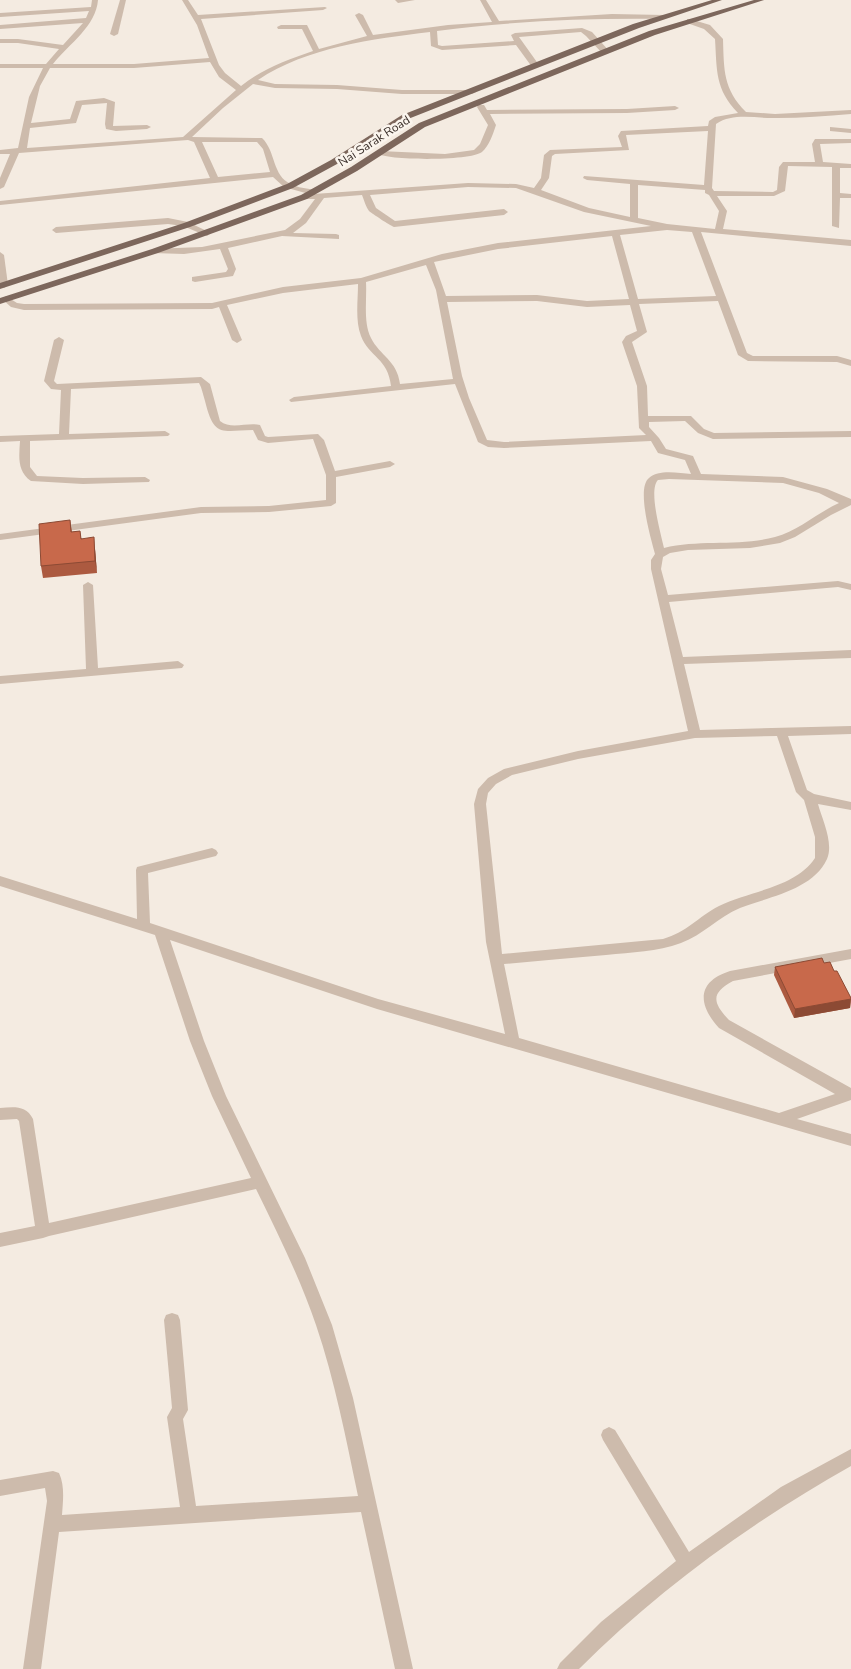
<svg xmlns="http://www.w3.org/2000/svg" width="851" height="1669" font-family="'Nunito Sans',sans-serif">
<style>
.lines{fill:none;stroke-linecap:round;stroke-linejoin:round}
.minor{fill:#cdbbac;fill-rule:evenodd}
.primary{fill:#7d675c;fill-rule:evenodd}
.wall{fill:#ac5a40}
.shaded-wall{fill:#8c4a34}
.building{fill:#c8694b;stroke:#8c4a34}
.labels{text-anchor:middle;stroke-width:5;stroke-linejoin:round;paint-order:stroke}
.far-street-label{font-size:12px;fill:#3b302b;stroke:#fbf5ee}
</style>
<rect width="100%" height="100%" fill="#f4ebe1"/>
<g class="lines">
<g class="minor">
<path d="M92 0H98C96 26 70 43 53 64H134L209 58 197 25 182 0H188L198 15 325 7 327 8 323 10 201 19 219 65 225 73 241 86C262 69 287 60 313 51L302 29H278L277 27 281 25H307L319 49 367 36 355 15 359 13 363 15 373 35 448 25 492 22 480 0H486L499 21 612 14 664 15 668 17 664 19C589 18 512 21 437 31L438 45 442 46 514 41 511 35 515 33 582 28 592 32 610 52 603 54 586 36 581 32 519 37 539 65 535 67H532L516 45 442 50 431 46 430 32C373 39 307 47 258 80L275 84 337 85 402 90H472L476 92 472 94H402L337 89 275 88 253 84 223 108 192 137 262 138C276 151 272 176 291 184 298 188 306 188 314 190V194L468 183 516 184 534 188 541 178 544 155 550 150 622 147 618 136 621 131 708 126 709 121 715 117 738 113C715 89 717 71 715 39L704 29 687 23V19H690L710 25 723 39C724 70 723 89 746 112L775 114 851 110V114C826 116 802 118 777 118 757 119 734 112 716 124L712 188 714 191 773 192 777 190 779 167 783 162H815L812 144 815 139H851V143L820 144 823 162 851 164V168H840V193L851 194V198H840L839 228 832 226V167L788 166 785 191 774 196H717L727 211 723 229 851 240V246L701 232 747 353 753 356H837L851 360V366L837 362 748 361 738 355 718 301 639 304 647 332 632 342 647 386 648 416H691L704 429 714 433 851 431V437L713 439 698 433 685 421 649 422V427L659 438 666 449 693 456 701 474 783 477 827 489 851 499V505L831 515 795 537 780 543 750 548 688 550 670 553 663 557 661 569 668 595 838 581 851 584V590L838 587 669 602 683 657 851 650V658L684 664 700 730 851 726V734L788 736 807 790 814 794 851 802V810L818 804C822 819 834 843 827 859 813 890 768 897 740 908 718 917 703 935 681 943 657 952 632 952 606 955 572 958 538 961 504 964L519 1038 779 1113 835 1094 719 1028C698 1005 696 982 730 971L851 949V959L733 981C711 993 712 1002 729 1020L851 1088V1100L797 1119 851 1134V1146L377 1009 170 940 204 1041 226 1096 305 1258 332 1325 353 1398 413 1669H395L361 1512 59 1532 41 1669H23L47 1501 45 1488 0 1496V1480L53 1471 59 1473C65 1486 63 1501 62 1515L180 1507 167 1417 172 1408 164 1320 166 1315 172 1313 178 1315 180 1320 188 1410 183 1419 196 1506 358 1496C346 1439 335 1381 316 1325 300 1278 278 1234 256 1189L49 1236 43 1238 0 1247V1233L35 1226 19 1121 17 1119 0 1120V1108C14 1107 26 1105 33 1119L49 1223 251 1178 212 1096 190 1041 155 935 0 886V876L137 919 136 870 137 867 212 848 216 850 218 853 216 856 148 873 150 923 378 999 505 1034 486 942 474 804 478 789 488 778 504 769 578 751 688 731 651 569V560L655 554C651 539 636 488 649 478 658 469 679 473 691 474L685 460 658 453 651 441 504 448 488 447 478 442 455 384 291 402 289 400 294 397 391 386C388 358 369 357 361 336 355 320 358 301 358 284L283 293 227 305 242 340 237 343 232 340 219 307 212 309 24 310 11 307 2 299 6 296 17 303 24 304 212 303 283 287 361 278 442 254 498 243 651 226 584 212 516 188 468 187 370 195 376 208 395 221 504 209 508 212 504 215 394 227C389 225 373 214 369 211 366 207 364 200 362 195L324 198 306 223 293 233 336 234 339 235V239L282 236 228 248 236 269 233 276 195 282 192 281V277L226 272 228 269 220 249 184 254 152 253V249L202 247 285 230 300 219 315 199H301V195L309 194 284 187 273 177 0 205V201L210 178 194 142 188 140 19 153 4 187 0 189V178L10 154H0V150L18 148 29 97 43 68H0V64H46L59 49 18 43H0V39H18L63 45 83 23 0 29V25L86 18 89 11 0 17V13L91 7ZM210 62 219 77 236 90 183 137 27 148 30 128 76 123 82 105 107 103 105 124 106 129 116 131 147 129 151 127 147 125 113 126 115 102 104 98 76 101 70 119 31 123 40 86 50 68H134ZM708 131 704 185 584 176 583 178 587 180 630 184V217L589 208 541 190 549 178 552 156 555 154 629 150 626 135ZM202 142H257L263 149 270 172 218 177ZM638 185 705 190V193L709 195 719 211 715 229 667 224 638 218ZM667 230 692 232 716 296 638 299 620 235ZM612 236 629 299 587 301 537 295 446 296 434 262 498 249ZM426 265 436 290 453 379 400 384C397 360 380 356 371 338 363 322 367 300 366 282ZM537 301 587 307 630 305 637 331 626 336 622 342 637 386 639 428 646 435 504 442 487 440 469 398 462 376 447 302ZM669 479 783 483 819 493 839 503C817 513 798 531 775 537 739 547 700 539 664 548 661 534 648 490 658 480ZM777 736 796 792 804 800 815 837V858C795 888 749 891 719 906 698 917 687 932 663 939L502 954 486 804 488 793 496 784 512 775 578 759 695 738Z"/>
<path d="M120 0H126L118 34 114 36 110 34Z"/>
<path d="M395 0H415L398 3Z"/>
<path d="M478 105H484L487 110 627 109 675 106 679 108 675 110 627 113 490 114 496 125C493 134 489 146 482 152 471 161 387 161 376 153L380 151 445 154 474 150 480 144 488 125 477 107Z"/>
<path d="M830 127 851 129V133L830 131Z"/>
<path d="M168 218 188 222 211 233 207 236 183 226 168 224 56 233 52 230 56 227Z"/>
<path d="M0 252 4 255 8 285 4 288 0 286Z"/>
<path d="M59 337 64 340 54 381 57 384 201 377 210 384 220 421C231 430 247 422 260 425L265 436 268 437 318 434 324 440 335 471 390 461 395 464 390 467 336 477V503L331 506 269 512 201 513 0 540V534L201 507 269 506 326 500V475L313 439 268 443 258 440 253 430C220 431 214 437 205 401 203 395 202 388 199 383L71 389 69 434 165 431 170 434 168 436 30 441V467L37 476 83 478 145 477 150 480 149 482 83 484 31 481C17 471 19 457 20 441L0 442V436L59 434 61 390 51 389 44 381 54 340Z"/>
<path d="M88 582 93 585 98 668 178 661 184 665 182 668 0 684V676L86 669 83 585Z"/>
<path d="M609 1427 615 1430 689 1552 781 1487 851 1449V1466C752 1522 659 1589 579 1669H557L560 1663 601 1622 676 1561 603 1440 601 1435 603 1430Z"/>
</g>
<g class="primary">
<path d="M712 0H722L639 28 408 119 337 164 293 188 190 227 0 289V283L184 223 287 184 331 160 402 115 633 24Z"/>
<path d="M754 0H764L655 35 425 127 357 171 307 199 158 253 0 304V298L152 249 301 195 351 167 419 123 649 31Z"/>
</g>
</g>
<g class="wall">
<path d="M70 520 72 532 80 531 81 538 95 549 97 573 43 578 41 566Z"/>
<path d="M824 963 851 998 850 1008 794 1018 774 975 775 967Z"/>
</g>
<g class="shaded-wall">
<path d="M94 537 97 573 95 561Z"/>
<path d="M851 999 850 1008 794 1018 795 1009Z"/>
</g>
<g class="building">
<path d="M70 520 71 532 80 531 81 539 94 537 95 561 41 566 39 524Z"/>
<path d="M822 958 824 963 830 962 834 971H837L851 998V999L795 1009 775 967Z"/>
</g>
<g class="labels">
<g class="far-street-label">
<text transform="translate(374 141) rotate(-33)" y="4">Nai Sarak Road</text>
</g>
</g>
</svg>
